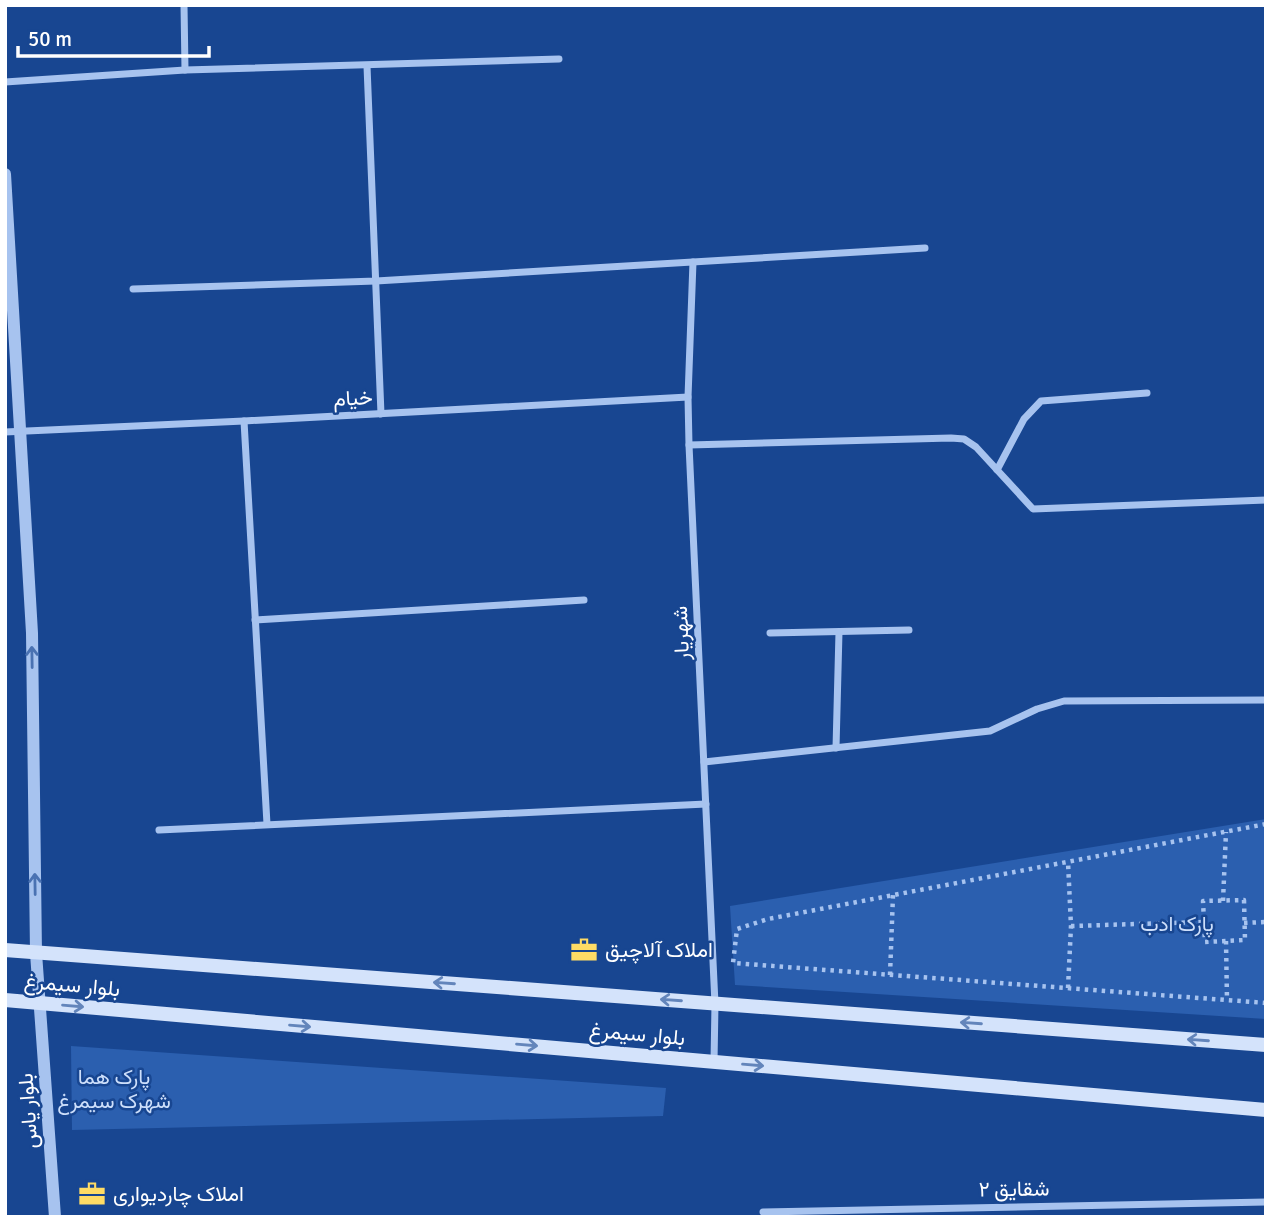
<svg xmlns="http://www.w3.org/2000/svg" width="1271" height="1222" font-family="Signika,Vazirmatn,sans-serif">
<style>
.green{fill:#2b5faf}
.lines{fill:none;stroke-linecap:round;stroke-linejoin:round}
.path{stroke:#a7c3ef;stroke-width:4.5;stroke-dasharray:3.5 5;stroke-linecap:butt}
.minor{stroke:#a7c3ef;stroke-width:7}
.tertiary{stroke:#a7c3ef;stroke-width:12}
.secondary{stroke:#d4e3fb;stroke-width:14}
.oneway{stroke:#4a72b2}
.oneway2{stroke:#6385bb}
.labels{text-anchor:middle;stroke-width:5;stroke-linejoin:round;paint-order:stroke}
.street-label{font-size:21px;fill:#fff;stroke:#184691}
.park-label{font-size:21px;fill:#cddffb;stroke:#184691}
.poi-label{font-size:21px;fill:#fff;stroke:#184691;text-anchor:start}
</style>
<rect width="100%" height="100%" fill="#184691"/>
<g class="green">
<path d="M1266 819V1019L735 985 730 906Z"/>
<path d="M71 1046 666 1088 663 1116 72 1130Z"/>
</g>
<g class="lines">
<g class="path">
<path d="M1266 824 768 919 737 929 733 963 1266 1003"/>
<path d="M1244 900 1245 940 1205 942 1203 901Z"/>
<path d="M1223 901 1226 832"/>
<path d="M1244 923 1266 922"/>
<path d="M1071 926 1204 922"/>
<path d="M1226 941 1227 1000"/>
<path d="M890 975 893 895"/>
<path d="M1068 988 1071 926 1068 862"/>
</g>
<g class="minor">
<path d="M184 5 185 70"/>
<path d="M367 66 381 414"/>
<path d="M5 82 185 70 559 59"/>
<path d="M693 262 688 397 689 445 715 1004 714 1062"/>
<path d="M133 289 376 281 925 248"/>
<path d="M244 421 267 824"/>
<path d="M5 432 244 421 688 397"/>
<path d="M689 445 951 438 964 439 976 447 1033 509 1266 500"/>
<path d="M997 470 1024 419 1041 401 1147 393"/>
<path d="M255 620 584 600"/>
<path d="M770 633 909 630"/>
<path d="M836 748 839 632"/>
<path d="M704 762 990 731 1037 709 1064 701 1266 700"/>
<path d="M159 830 706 804"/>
<path d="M763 1212 1266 1202"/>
</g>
<path class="tertiary" d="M5 174 32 633 36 953 55 1217"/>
<g class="secondary">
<path d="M5 950 1266 1045"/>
<path d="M5 1000 1266 1110"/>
</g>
</g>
<defs><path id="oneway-shaft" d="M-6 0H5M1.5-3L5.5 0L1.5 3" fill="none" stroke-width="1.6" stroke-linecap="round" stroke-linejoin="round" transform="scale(1.75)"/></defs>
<g class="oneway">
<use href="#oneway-shaft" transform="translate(32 657) rotate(-91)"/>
<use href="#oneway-shaft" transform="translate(35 884) rotate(-91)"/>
</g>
<g class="oneway2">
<use href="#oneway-shaft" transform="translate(444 983) rotate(-176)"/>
<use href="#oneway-shaft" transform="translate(671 1000) rotate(-176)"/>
<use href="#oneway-shaft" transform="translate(73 1006) rotate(5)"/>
<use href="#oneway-shaft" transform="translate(971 1023) rotate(-176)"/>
<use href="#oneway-shaft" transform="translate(300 1026) rotate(5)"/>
<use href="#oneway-shaft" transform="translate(1198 1040) rotate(-176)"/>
<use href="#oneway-shaft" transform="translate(527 1045) rotate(5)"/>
<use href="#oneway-shaft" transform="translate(753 1065) rotate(5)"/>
</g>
<defs>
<symbol id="office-bare" viewBox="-9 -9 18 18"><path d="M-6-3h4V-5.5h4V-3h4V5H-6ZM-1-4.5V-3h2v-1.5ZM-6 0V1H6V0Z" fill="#ffdc65" stroke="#184691" stroke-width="2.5" paint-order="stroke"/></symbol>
</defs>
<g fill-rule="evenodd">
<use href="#office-bare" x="565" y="931" width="38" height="38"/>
<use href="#office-bare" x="73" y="1175" width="38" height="38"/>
</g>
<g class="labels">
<g class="street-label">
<text transform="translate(353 398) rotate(-3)" y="7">خیام</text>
<text transform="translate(681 633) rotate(-92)" y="7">شهریار</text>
<text transform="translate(72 985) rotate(5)" y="7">بلوار سیمرغ</text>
<text transform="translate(637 1034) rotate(5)" y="7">بلوار سیمرغ</text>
<text transform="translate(28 1111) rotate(-94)" y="7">بلوار یاس</text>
<text transform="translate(1014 1189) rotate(-1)" y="7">شقایق ۲</text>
</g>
<g class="park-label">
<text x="1177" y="931">پارک ادب</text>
<text x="114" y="1084">پارک هما<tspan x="114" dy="24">شهرک سیمرغ</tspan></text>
</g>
<g class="poi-label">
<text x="605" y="957">املاک آلاچیق</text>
<text x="113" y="1201">املاک چاردیواری</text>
</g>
</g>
<rect width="1271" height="1222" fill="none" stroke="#ffffff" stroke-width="14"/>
<path d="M18 46v10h191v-10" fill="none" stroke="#ffffff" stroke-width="3.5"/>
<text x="28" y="46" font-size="21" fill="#ffffff" stroke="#184691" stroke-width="5" paint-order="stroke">50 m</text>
</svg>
